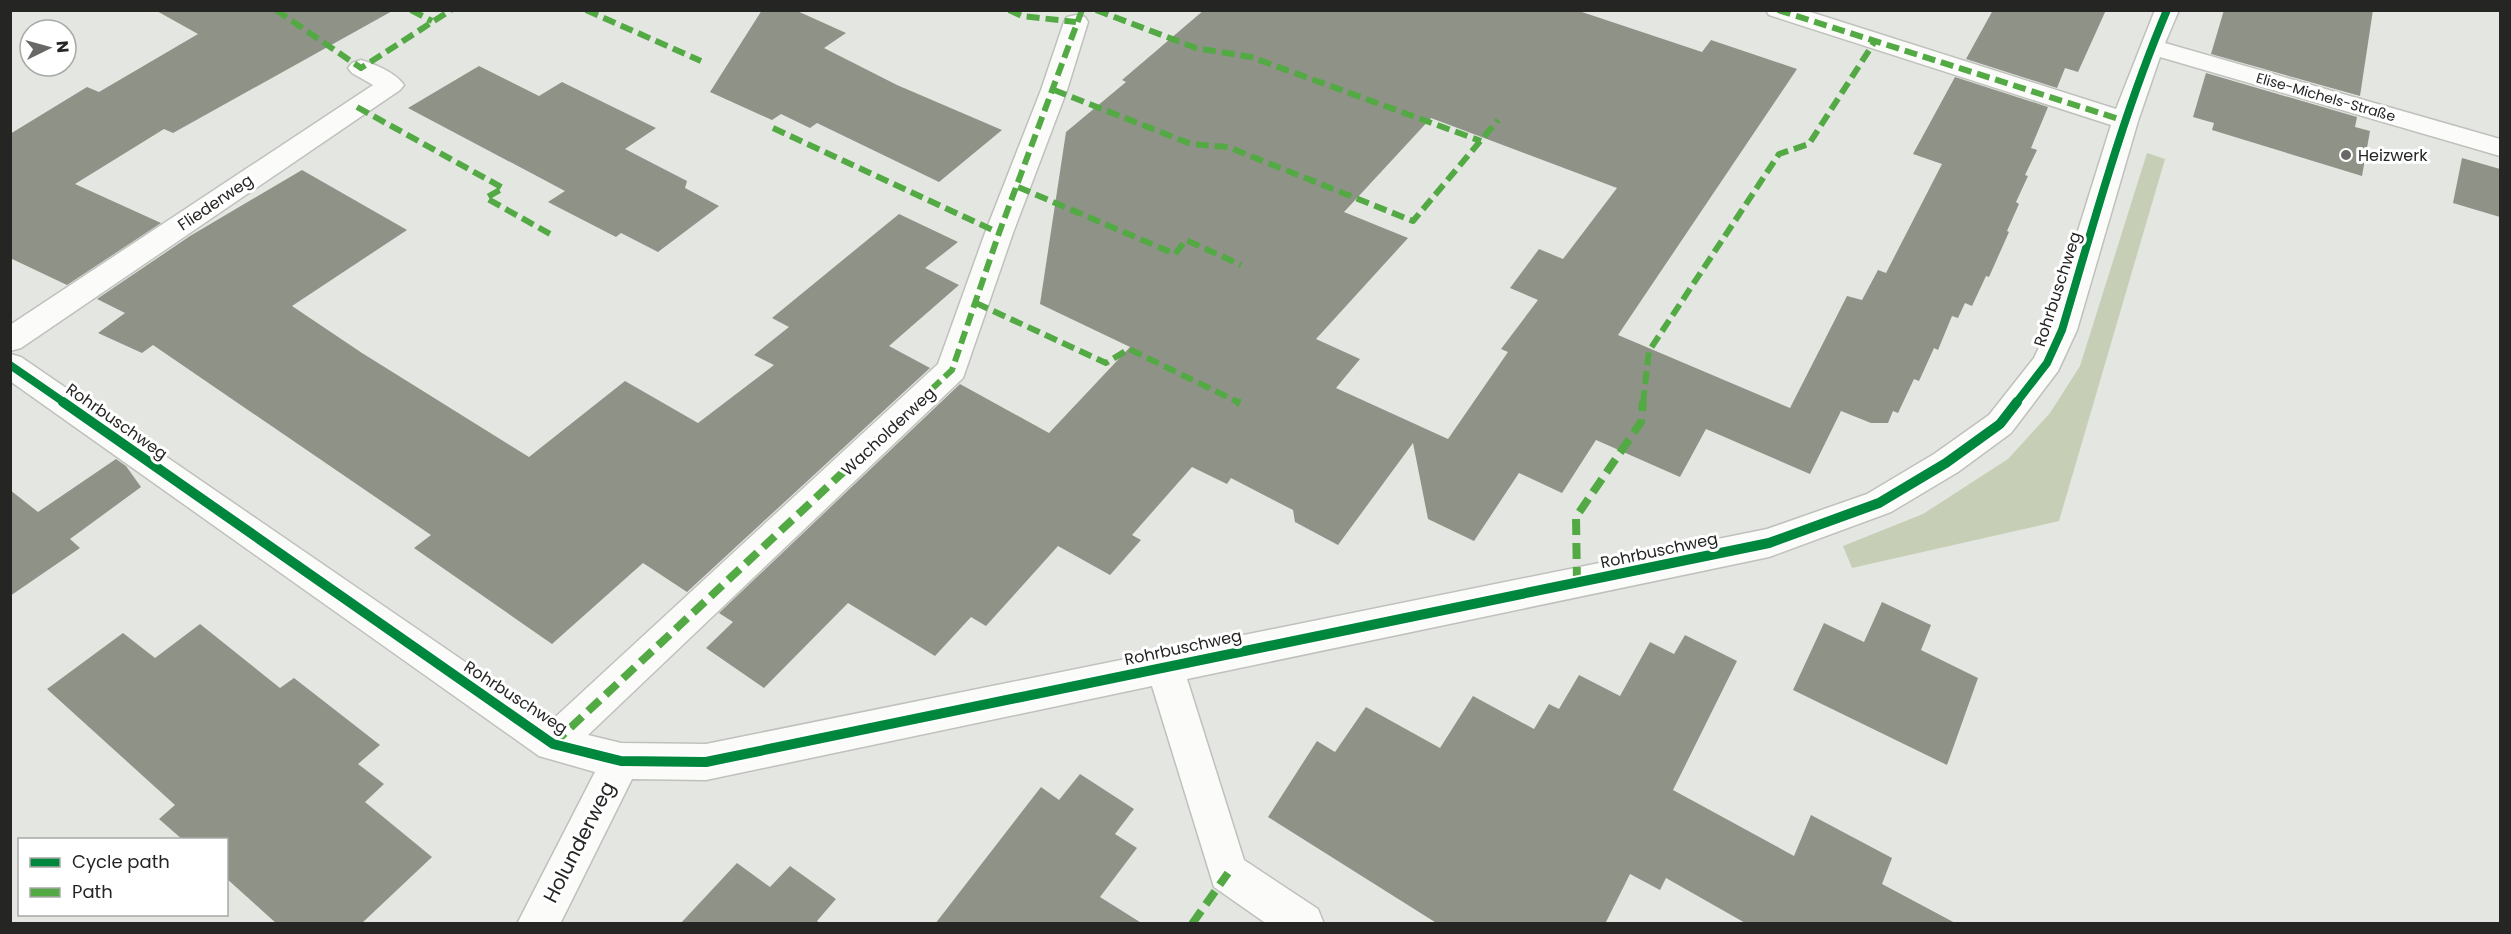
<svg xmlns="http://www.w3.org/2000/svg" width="2511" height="934" font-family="Poppins,sans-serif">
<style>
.green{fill:#c6cfb5}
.building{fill:#8f9287;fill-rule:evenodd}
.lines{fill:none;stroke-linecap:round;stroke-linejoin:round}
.street-casing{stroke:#bfc1bd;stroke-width:3}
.street{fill:#fbfbfa;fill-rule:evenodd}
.quiet-far1{stroke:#53aa44;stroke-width:6;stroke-dasharray:13 6;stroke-linecap:butt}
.quiet{stroke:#53aa44;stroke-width:8;stroke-dasharray:16 8;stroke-linecap:butt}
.cycleway-far1-casing{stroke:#fff;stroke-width:10}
.cycleway-casing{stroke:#fff;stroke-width:14}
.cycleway-far1{stroke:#00873e;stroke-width:8}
.cycleway{stroke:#00873e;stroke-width:10}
.poi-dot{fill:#686966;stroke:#fff;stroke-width:2}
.labels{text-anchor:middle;stroke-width:6;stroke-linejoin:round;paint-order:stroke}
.far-street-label{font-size:14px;fill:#252624;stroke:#fff}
.poi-label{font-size:16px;fill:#252624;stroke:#fff;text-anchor:start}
.street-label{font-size:16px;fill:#252624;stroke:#fff}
.near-street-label{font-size:20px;fill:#252624;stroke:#fff}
</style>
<rect width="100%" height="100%" fill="#e4e6e1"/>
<path class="green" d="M2147 153 2165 159 2059 521 1852 568 1843 546 1923 514 2008 459 2050 413 2080 366Z"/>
<g class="building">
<path d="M155 10H394L173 133 164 129 75 184 161 223 67 285 10 258V134L87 87 99 92 198 34Z"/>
<path d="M762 10H795L846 33 824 48 897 85 1002 130 939 182 817 123 810 128 781 114 772 120 710 92Z"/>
<path d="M1204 10H1576L1702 52 1711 40 1797 69 1618 335 1790 408 1847 296 1862 300 1878 270 1886 273 1942 164 1913 154 1955 77 2048 107 2031 148 2037 150 2025 175 2028 176 2016 202 2019 204 2007 231 2009 232 1989 277 1986 276 1972 306 1965 303 1958 318 1952 316 1938 350 1934 348 1919 381 1914 379 1898 413 1893 411 1888 423H1871L1841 411 1810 474 1706 429 1680 477 1596 440 1562 493 1519 473 1474 541 1428 519 1413 443 1338 545 1295 522 1293 510 1231 478 1227 484 1192 467 1132 535 1141 540 1110 575 1058 546 986 626 971 617 935 656 848 603 764 688 706 648 733 622 719 613 960 384 1049 433 1130 347 1040 304 1066 132 1126 82 1122 80ZM1431 118 1617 188 1563 259 1539 249 1510 288 1538 300 1501 349 1508 352 1448 439 1336 388 1360 359 1316 339 1408 238 1344 212Z"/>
<path d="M1993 10H2106L2078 72 2065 68 2057 88 1966 59Z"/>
<path d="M2224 10H2373L2360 96 2211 54Z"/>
<path d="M479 66 539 96 562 82 656 128 625 149 687 181 685 188 719 206 658 252 621 233 616 237 548 202 565 191 408 108Z"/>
<path d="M2206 73 2357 117 2355 127 2370 131 2362 176 2212 130 2214 123 2193 117Z"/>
<path d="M2462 158 2500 169V217L2453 203Z"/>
<path d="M302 170 407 230 292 306 362 353 529 457 625 381 698 423 774 365 754 355 789 327 772 318 899 214 958 242 925 268 959 285 889 346 930 368 687 592 643 563 552 644 414 548 431 535 153 345 142 353 98 333 125 313 97 299 190 236Z"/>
<path d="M116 459 126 466 141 487 70 539 80 548 10 596V490L38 512Z"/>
<path d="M1882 602 1931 625 1921 650 1978 678 1947 765 1793 690 1824 623 1864 642Z"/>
<path d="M200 624 280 688 294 678 380 745 358 764 384 784 365 802 432 857 361 924H277L226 878V840H183L159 819 175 805 47 689 123 633 155 658Z"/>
<path d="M1685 635 1737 661 1673 790 1794 856 1811 815 1892 858 1882 884 1957 924H1747L1666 878 1660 890 1630 874 1605 924H1438L1268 817 1317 741 1335 752 1366 707 1440 748 1473 696 1534 729 1549 704 1559 709 1579 675 1620 696 1650 642 1674 654Z"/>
<path d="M1080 774 1134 809 1115 834 1137 848 1100 897 1143 924H935L1041 787 1059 800Z"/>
<path d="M737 863 770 887 790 866 836 899 817 921 821 924H680Z"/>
</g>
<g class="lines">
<defs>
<g id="street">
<path d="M1766 10H1804L2116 109 2155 10H2179L2165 43 2500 139V156L2160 57 2138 121 2077 330 2058 371 2011 433 1958 472 1891 512 1769 557 1187 679 1244 860 1318 909 1324 924H1267L1214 887 1152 686 706 780 632 779 560 924H517L595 772 539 756 10 381V354L21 357 551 721 938 364 985 233 1041 90 1064 22 1067 17 1076 15 1085 17 1088 22 1067 90 1013 233 963 378 588 735 621 743 706 744 1767 529 1867 494 1934 454 1989 415 2034 358 2047 330 2111 125 1769 15Z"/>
<path d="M361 60C375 64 396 73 404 85L400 90 21 348 10 351V325L373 85 352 73 348 68 352 63Z"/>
</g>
</defs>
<use href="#street" class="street-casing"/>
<use href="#street" class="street"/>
<g class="quiet-far1">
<path d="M276 10 361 68 451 10"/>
<path d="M411 10 432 21"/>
<path d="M586 10 701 61"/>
<path d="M1009 10 1022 16 1076 22"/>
<path d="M1096 10 1196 48 1251 57 1481 141"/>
<path d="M1778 10 2125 121"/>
<path d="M1054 90 1191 144 1228 147 1413 221 1498 120"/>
<path d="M357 107 503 188 486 198 552 235"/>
<path d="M773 128 999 233"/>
<path d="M1018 187 1175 254 1186 240 1241 265"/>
<path d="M976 303 1106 363 1129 349 1240 403"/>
<path d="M917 403 952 370 999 233 1082 10"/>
<path d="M1643 403 1649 351 1779 154 1809 144 1875 41"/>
</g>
<g class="quiet">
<path d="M1237 402 1240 403"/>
<path d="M1577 583 1576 517 1641 422 1643 402"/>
<path d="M553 744 918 402"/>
<path d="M1192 924 1228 873"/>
</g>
<defs>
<g id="cycleway-far1">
<path d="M10 365 65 403"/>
<path d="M2016 403 2047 363 2062 330C2094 222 2123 114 2167 10"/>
</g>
<path id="cycleway" d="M63 402 553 744 621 761 706 762 1769 543 1879 503 1946 463 2000 424 2017 402"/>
</defs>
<use href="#cycleway-far1" class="cycleway-far1-casing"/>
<use href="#cycleway" class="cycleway-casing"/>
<use href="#cycleway-far1" class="cycleway-far1"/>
<use href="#cycleway" class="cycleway"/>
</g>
<circle class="poi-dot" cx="2346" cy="155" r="6"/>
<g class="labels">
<g class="far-street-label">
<text transform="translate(2326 97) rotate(16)" y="5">Elise-Michels-Straße</text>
</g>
<g class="poi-label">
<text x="2358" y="161">Heizwerk</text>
</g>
<g class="street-label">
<text transform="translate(215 202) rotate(-34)" y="6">Fliederweg</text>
<text transform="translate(2057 289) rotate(-72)" y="6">Rohrbuschweg</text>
<text transform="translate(117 421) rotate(35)" y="6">Rohrbuschweg</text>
<text transform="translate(888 431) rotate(-43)" y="6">Wacholderweg</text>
<text transform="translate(1659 550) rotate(-12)" y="6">Rohrbuschweg</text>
<text transform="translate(1183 647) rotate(-12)" y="6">Rohrbuschweg</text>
<text transform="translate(516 697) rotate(33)" y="6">Rohrbuschweg</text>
</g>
<g class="near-street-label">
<text transform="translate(579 842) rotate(-63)" y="7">Holunderweg</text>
</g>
</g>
<rect width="2511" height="934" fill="none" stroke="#252624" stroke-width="24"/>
<rect x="18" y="838" width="210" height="78" fill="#ffffff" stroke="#a8a8a7" stroke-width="1.5"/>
<rect x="30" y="858" width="30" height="9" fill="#00873e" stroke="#a8a8a7" stroke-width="1.5"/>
<text x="72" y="868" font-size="18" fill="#252624">Cycle path</text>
<rect x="30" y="888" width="30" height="9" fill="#53aa44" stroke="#a8a8a7" stroke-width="1.5"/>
<text x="72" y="898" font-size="18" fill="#252624">Path</text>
<g transform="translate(48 48) rotate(85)"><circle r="28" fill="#ffffff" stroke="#a8a8a7" stroke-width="1.5"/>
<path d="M0-4.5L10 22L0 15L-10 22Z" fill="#686966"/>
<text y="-9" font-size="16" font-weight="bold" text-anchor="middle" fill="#252624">N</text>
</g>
</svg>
